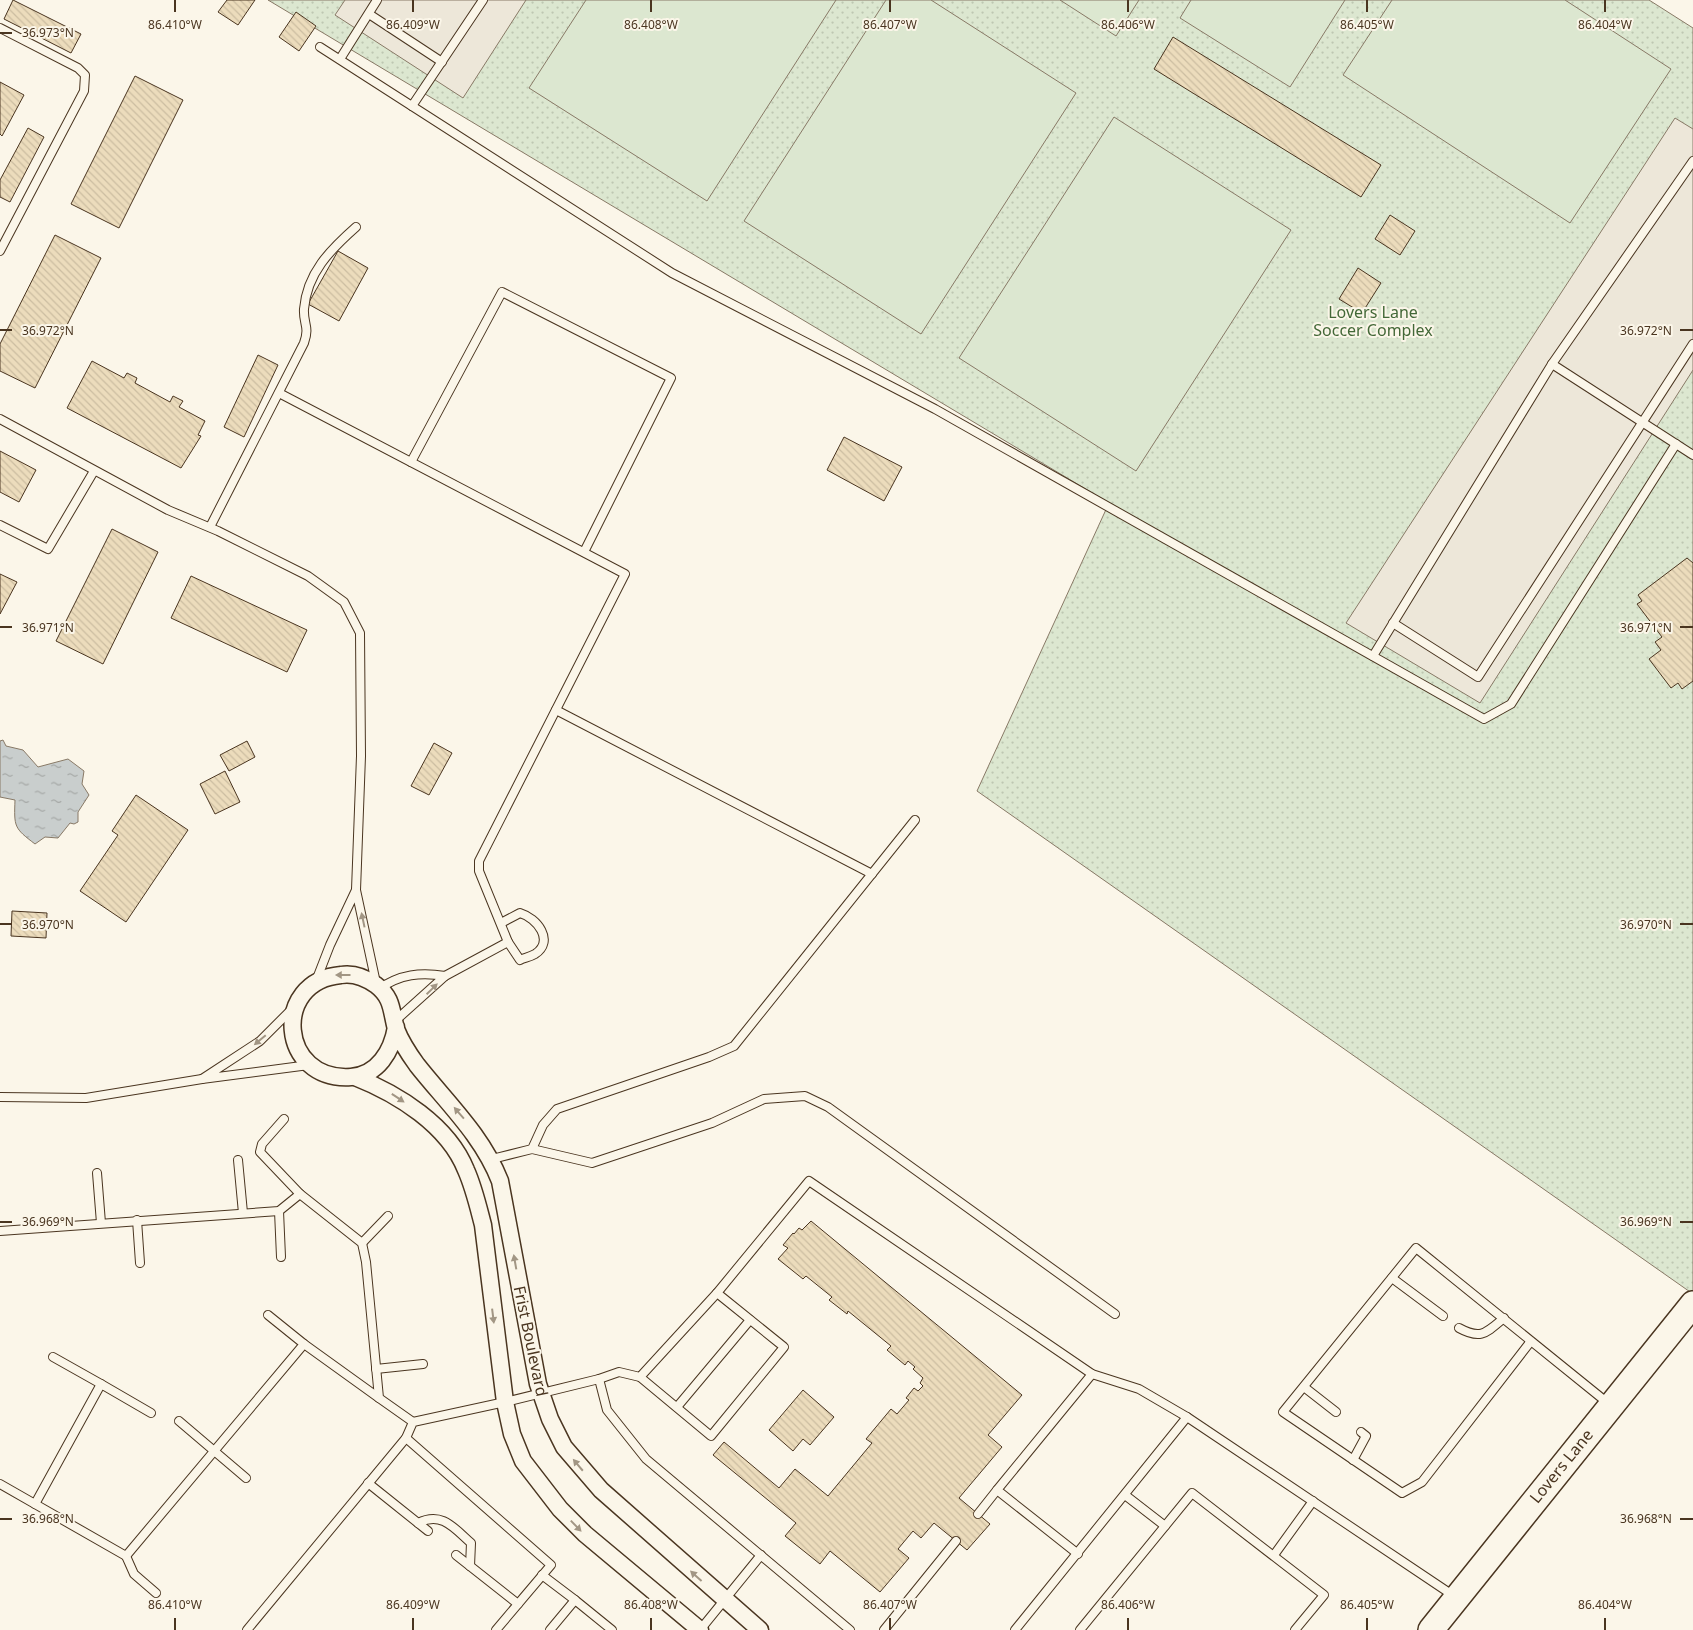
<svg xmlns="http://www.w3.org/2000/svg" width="1693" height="1630" font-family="'Noto Sans',sans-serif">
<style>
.green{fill:url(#green-dots);stroke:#887966}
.pitch{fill:#dce7d0;stroke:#887966}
.parking{fill:#ede7d9;stroke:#887966}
.water{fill:url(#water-ripples);stroke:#887966}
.building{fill:url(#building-back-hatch);stroke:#4a3520}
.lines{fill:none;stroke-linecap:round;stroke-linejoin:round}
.lane-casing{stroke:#4a3520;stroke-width:10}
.street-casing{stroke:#4a3520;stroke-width:19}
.primary-casing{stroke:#4a3520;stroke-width:28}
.lane{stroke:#fbf6e9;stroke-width:8}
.street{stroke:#fbf6e9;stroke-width:16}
.primary{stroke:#fbf6e9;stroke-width:25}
.oneway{fill:#a29684}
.ticks{fill:none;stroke:#4a3520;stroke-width:2}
.labels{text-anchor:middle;stroke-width:4;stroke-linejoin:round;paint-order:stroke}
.park-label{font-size:16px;fill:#436837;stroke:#fbf6e9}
.street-label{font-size:16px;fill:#4a3520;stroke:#fbf6e9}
.ticks-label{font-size:12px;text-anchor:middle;fill:#4a3520;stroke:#fbf6e9;stroke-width:4;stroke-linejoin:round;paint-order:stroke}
</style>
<defs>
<pattern id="green-dots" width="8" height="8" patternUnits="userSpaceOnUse" patternTransform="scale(1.25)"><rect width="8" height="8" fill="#dce7d0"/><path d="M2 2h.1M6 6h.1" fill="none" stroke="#bec7b2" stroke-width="1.8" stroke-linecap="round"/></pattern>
<pattern id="water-ripples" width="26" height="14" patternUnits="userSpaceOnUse" patternTransform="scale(1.25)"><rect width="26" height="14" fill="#c9cecd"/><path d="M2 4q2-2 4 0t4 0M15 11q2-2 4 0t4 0" fill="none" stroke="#a5a8a6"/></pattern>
<pattern id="building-back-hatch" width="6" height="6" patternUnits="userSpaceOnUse" patternTransform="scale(1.25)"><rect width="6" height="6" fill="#ecdcbc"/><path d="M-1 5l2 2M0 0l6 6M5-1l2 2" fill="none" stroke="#ccbda1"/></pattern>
</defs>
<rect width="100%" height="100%" fill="#fbf6e9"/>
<path class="green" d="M268 0H1649L1693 28V1294L977 791 1109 503Z"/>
<g class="pitch">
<path d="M586 0H836L707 201 529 88Z"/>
<path d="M886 0H931L1076 93 921 334 744 221Z"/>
<path d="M1060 0H1139L1116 36Z"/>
<path d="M1191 0H1345L1290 87 1180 18Z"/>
<path d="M1392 0H1565L1671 69 1570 223 1343 75Z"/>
<path d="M1114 117 1291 230 1136 471 959 358Z"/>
</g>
<g class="parking">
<path d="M345 0H526L463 98 335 15Z"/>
<path d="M1675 118 1693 129V370L1480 703 1346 623Z"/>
</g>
<path class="water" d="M3 740 6 746 23 750 38 767 68 759 84 771 82 784 89 795 78 812V822L74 824 70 823 58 838 45 837 35 844C14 828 14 827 15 800L0 797V741Z"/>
<g class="building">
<path d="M13 0 81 34 71 53 4 19Z"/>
<path d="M227 0H255L238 25 218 12Z"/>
<path d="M296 12 316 26 299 51 279 37Z"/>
<path d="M1173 37 1381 165 1361 197 1154 69Z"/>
<path d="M135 76 183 100 119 228 71 204Z"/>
<path d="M0 82 24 95 2 136 0 134Z"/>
<path d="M28 128 44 137 10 202 0 197V180Z"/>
<path d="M1390 215 1415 231 1400 255 1375 239Z"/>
<path d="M55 235 101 258 35 388 0 371V344Z"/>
<path d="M338 251 368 268 339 321 308 304Z"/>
<path d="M1358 268 1381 283 1362 313 1339 299Z"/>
<path d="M258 355 278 365 244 437 224 427Z"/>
<path d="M92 361 124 378 127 373 137 378 135 383 170 402 173 396 183 401 179 407 205 421 198 435 201 436 181 468 67 408Z"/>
<path d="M844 437 902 467 884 501 827 470Z"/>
<path d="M0 451 36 470 19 502 0 492Z"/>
<path d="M112 529 158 552 103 664 56 641Z"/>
<path d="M1687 558 1693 563V681L1682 689 1678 683 1671 688 1649 659 1661 650 1655 642 1662 637 1637 604 1642 601 1638 595Z"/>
<path d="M0 574 17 582 0 614Z"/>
<path d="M191 576 307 630 287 672 171 618Z"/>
<path d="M247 741 255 757 229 771 220 755Z"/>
<path d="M434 743 452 753 429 795 411 786Z"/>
<path d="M225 771 240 802 215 814 200 784Z"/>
<path d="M136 795 188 830 126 922 80 891 118 835 112 831Z"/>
<path d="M12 911 47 913 46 938 11 936Z"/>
<path d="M811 1221 1022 1395 988 1435 1002 1447 959 1498 990 1524 967 1550 934 1523 921 1538 913 1531 898 1549 909 1558 880 1592 830 1551 820 1564 785 1536 796 1523 713 1455 724 1442 779 1488 795 1469 828 1496 872 1443 866 1439 891 1409 897 1414 909 1400 906 1398 914 1388 918 1391 923 1386 920 1383 923 1378 913 1369 915 1367 908 1361 905 1365 887 1350 891 1346 848 1311 847 1314 829 1300 832 1297 806 1276 803 1279 778 1259 788 1248 783 1245 793 1233 794 1234 799 1228 802 1230Z"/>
<path d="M803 1390 834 1417 810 1445 803 1439 793 1451 769 1430Z"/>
</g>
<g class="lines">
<defs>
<g id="lane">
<path d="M369 14 442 62"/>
<path d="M0 28 78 68 85 75 84 91 0 251"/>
<path d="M320 47 672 273 935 409 1484 719 1511 704 1676 444"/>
<path d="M340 59 377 0"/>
<path d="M412 106 483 0"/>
<path d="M1552 364 1693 455"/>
<path d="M279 393 625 574 479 861V871L508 942 445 976"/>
<path d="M0 419 168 510 218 531 308 576 344 602 360 633 361 756 356 890"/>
<path d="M411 462 502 292 671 378 584 552"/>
<path d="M0 525 48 549 94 471"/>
<path d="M210 527 304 343C310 326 303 324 304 309 307 273 330 250 356 227"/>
<path d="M1393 623 1478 677 1693 344"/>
<path d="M1373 656 1552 364 1693 161"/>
<path d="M556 710 872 874"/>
<path d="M501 923 520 913C537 918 555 941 535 954 530 957 524 958 520 960L508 942"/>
<path d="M316 981 330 945 356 890 376 983"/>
<path d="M379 989C400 974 421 972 445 976L395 1021"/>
<path d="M292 1009 260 1041 202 1079 309 1065"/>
<path d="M0 1097 86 1098 202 1079"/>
<path d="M532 1149 592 1163 712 1123 764 1099 805 1096 828 1107 1115 1314"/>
<path d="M492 1159 532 1149 543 1125 557 1109 709 1057 734 1046 915 820"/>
<path d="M238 1160 243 1213"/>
<path d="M97 1173 101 1223"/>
<path d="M300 1194 362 1243 366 1262 379 1398 413 1422"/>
<path d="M279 1211 281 1257"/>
<path d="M137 1220 140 1263"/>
<path d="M0 1231 279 1211 300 1194 260 1152 262 1144 284 1119"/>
<path d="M362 1243 388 1216"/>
<path d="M1392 1278 1443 1316"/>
<path d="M1459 1328C1481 1340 1486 1333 1504 1318"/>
<path d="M1531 1341 1422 1482 1402 1493 1283 1412 1416 1248 1609 1404"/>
<path d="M304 1344 379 1398"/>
<path d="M53 1357 101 1384"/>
<path d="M376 1369 423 1364"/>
<path d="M640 1377 711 1436 784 1347 717 1293"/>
<path d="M599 1379 619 1372 640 1377 717 1293 809 1181 1092 1374 1139 1389 1187 1417 1454 1596"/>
<path d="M1304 1387 1336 1412"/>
<path d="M677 1407 750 1320"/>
<path d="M179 1421 246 1478"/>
<path d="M406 1438 551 1565 496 1630"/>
<path d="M1353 1460 1366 1436 1361 1432"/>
<path d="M368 1483 428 1531"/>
<path d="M0 1484 35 1504 101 1384 151 1413"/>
<path d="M1125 1495 1165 1526"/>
<path d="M35 1504 126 1556 304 1344 268 1315"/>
<path d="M978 1514 997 1490"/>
<path d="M418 1523C442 1511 454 1528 471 1543L470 1566"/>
<path d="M1078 1554 997 1490 1092 1374"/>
<path d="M456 1555 518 1604"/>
<path d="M1274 1555 1313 1501"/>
<path d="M126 1556 134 1574 156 1593"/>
<path d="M542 1575 575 1600"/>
<path d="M247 1630 406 1438 413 1422 505 1402 599 1379 607 1410 646 1459 850 1630"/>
<path d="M550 1630 575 1600 612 1630"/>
<path d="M700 1630 761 1555"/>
<path d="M884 1630 956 1541"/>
<path d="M1015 1630 1187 1417"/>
<path d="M1080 1630 1192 1493 1324 1595 1295 1630"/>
</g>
<g id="street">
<path d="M396 1027C392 1051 378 1075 351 1077 279 1082 271 981 341 975 353 973 366 978 376 985 393 998 391 1011 396 1029 401 1042 409 1054 417 1065 447 1103 482 1135 500 1181L538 1384 550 1419 564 1447 601 1490 760 1630"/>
<path d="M355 1077C398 1094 448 1125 466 1170 474 1188 478 1206 483 1225L505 1402 512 1434 523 1461 560 1509 585 1534 700 1630"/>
</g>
<path id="primary" d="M1431 1630 1693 1304"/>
</defs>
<use href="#lane" class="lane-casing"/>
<use href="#street" class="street-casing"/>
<use href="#primary" class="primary-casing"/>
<use href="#lane" class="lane"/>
<use href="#street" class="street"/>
<use href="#primary" class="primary"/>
</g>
<defs><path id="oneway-solid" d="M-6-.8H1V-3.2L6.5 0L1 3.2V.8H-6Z" transform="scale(1.25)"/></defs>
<g class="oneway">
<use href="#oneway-solid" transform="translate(363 920) rotate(-102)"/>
<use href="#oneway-solid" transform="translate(343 975) rotate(180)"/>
<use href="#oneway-solid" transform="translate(432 989) rotate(-44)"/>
<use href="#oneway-solid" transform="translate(260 1040) rotate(140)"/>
<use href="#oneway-solid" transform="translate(398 1098) rotate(34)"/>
<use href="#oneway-solid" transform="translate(459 1113) rotate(-131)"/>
<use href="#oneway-solid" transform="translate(515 1262) rotate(-100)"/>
<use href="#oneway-solid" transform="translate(493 1316) rotate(83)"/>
<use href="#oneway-solid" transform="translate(578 1465) rotate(-130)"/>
<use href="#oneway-solid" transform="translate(576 1526) rotate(46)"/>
<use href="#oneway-solid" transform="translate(696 1576) rotate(-138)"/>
</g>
<path class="ticks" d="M175 0V12M413 0V12M651 0V12M890 0V12M1128 0V12M1367 0V12M1605 0V12M0 33H12M0 330H12M1680 330H1693M0 627H12M1680 627H1693M0 924H12M1680 924H1693M0 1222H12M1680 1222H1693M0 1519H12M1680 1519H1693M175 1618V1630M413 1618V1630M651 1618V1630M890 1618V1630M1128 1618V1630M1367 1618V1630M1605 1618V1630"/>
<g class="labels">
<g class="park-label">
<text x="1373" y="318">Lovers Lane<tspan x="1373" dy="18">Soccer Complex</tspan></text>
</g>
<g class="street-label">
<text transform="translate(531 1341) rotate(78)" y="6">Frist Boulevard</text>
<text transform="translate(1561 1466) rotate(-51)" y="6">Lovers Lane</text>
</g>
</g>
<g class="ticks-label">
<text x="175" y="29">86.410°W</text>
<text x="413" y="29">86.409°W</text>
<text x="651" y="29">86.408°W</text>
<text x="890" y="29">86.407°W</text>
<text x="1128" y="29">86.406°W</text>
<text x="1367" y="29">86.405°W</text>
<text x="1605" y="29">86.404°W</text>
<text x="48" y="37">36.973°N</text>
<text x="48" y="335">36.972°N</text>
<text x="1646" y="335">36.972°N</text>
<text x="48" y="632">36.971°N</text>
<text x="1646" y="632">36.971°N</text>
<text x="48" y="929">36.970°N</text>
<text x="1646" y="929">36.970°N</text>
<text x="48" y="1226">36.969°N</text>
<text x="1646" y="1226">36.969°N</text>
<text x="48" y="1523">36.968°N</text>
<text x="1646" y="1523">36.968°N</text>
<text x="175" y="1609">86.410°W</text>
<text x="413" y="1609">86.409°W</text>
<text x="651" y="1609">86.408°W</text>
<text x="890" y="1609">86.407°W</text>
<text x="1128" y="1609">86.406°W</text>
<text x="1367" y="1609">86.405°W</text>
<text x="1605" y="1609">86.404°W</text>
</g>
</svg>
